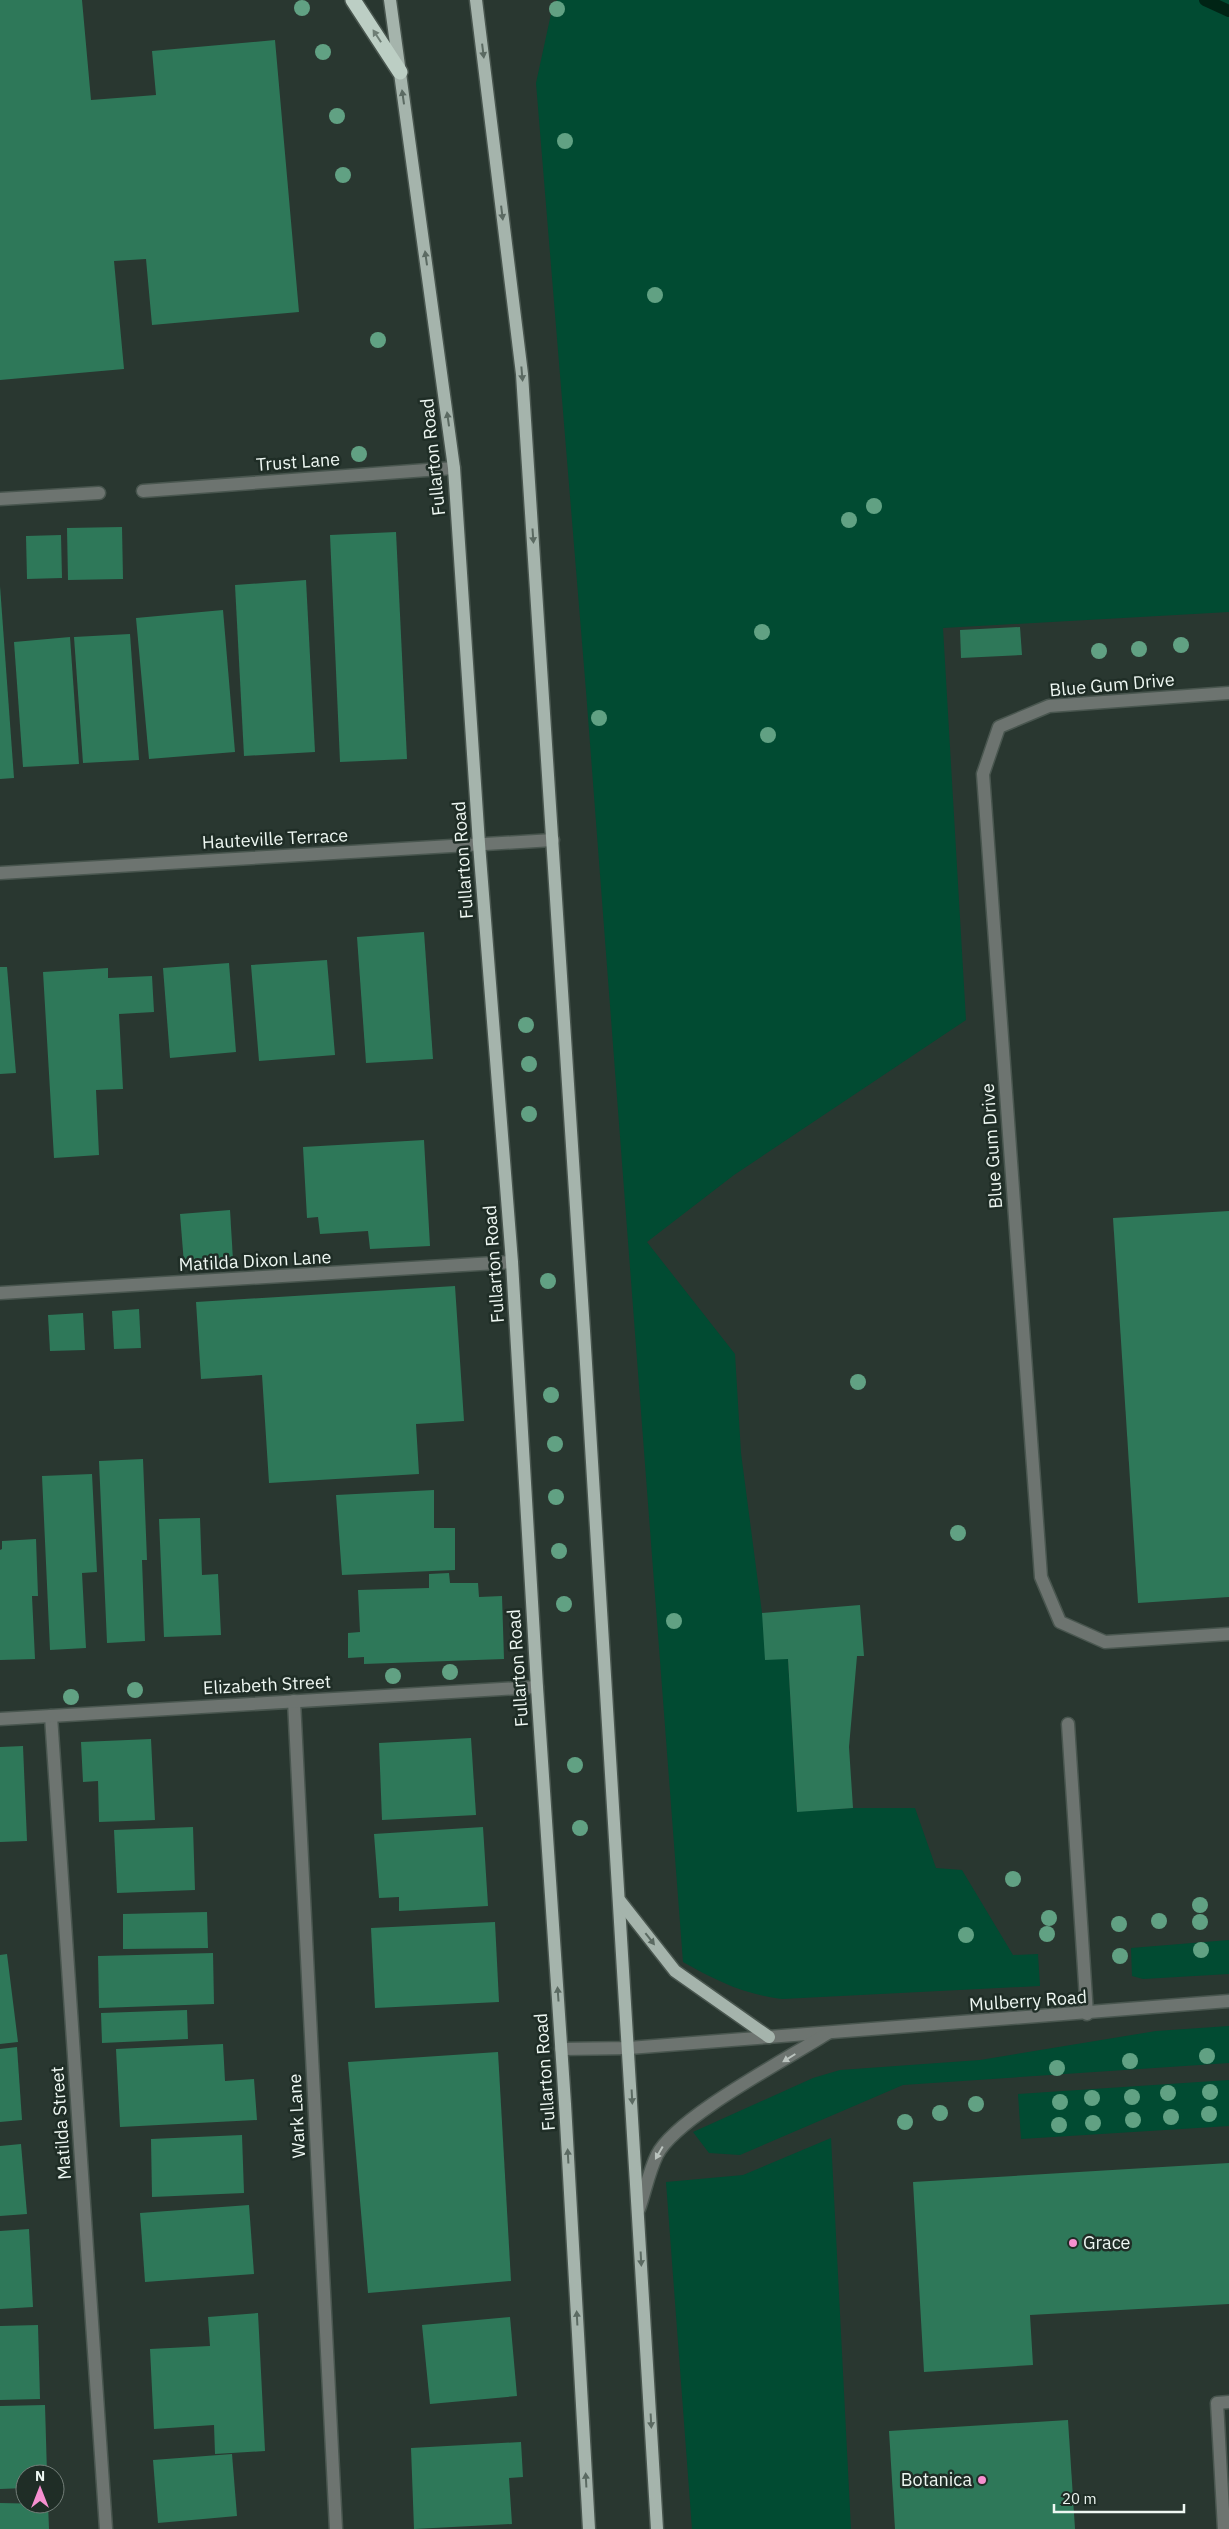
<svg xmlns="http://www.w3.org/2000/svg" width="1229" height="2529" font-family="'IBM Plex Sans',sans-serif">
<style>
.green{fill:#014b32}
.lines{fill:none;stroke-linecap:round;stroke-linejoin:round}
.stream{stroke:#002415;stroke-width:12}
.building{fill:#2e7859}
.lane-casing{stroke:#49564f;stroke-width:15}
.street-casing{stroke:#49564f;stroke-width:15}
.primary-casing{stroke:#49564f;stroke-width:15}
.highway-casing{stroke:#49564f;stroke-width:18}
.lane{stroke:#6d7470;stroke-width:12}
.street{stroke:#6d7470;stroke-width:12}
.primary{stroke:#a5b4ac;stroke-width:12}
.highway{stroke:#bccec4;stroke-width:15}
.tree{fill:#61a183}
.oneway{fill:#6e7e75}
.oneway2{fill:#5b6a62}
.oneway3{fill:#bac3be}
.poi-dot{fill:#f690d0;stroke:#1f2d26;stroke-width:2}
.labels{text-anchor:middle;stroke-width:5;stroke-linejoin:round;paint-order:stroke}
.street-label{font-size:18px;fill:#eef7f2;stroke:#1f2d26}
.poi-label{font-size:18px;fill:#eef7f2;stroke:#1f2d26;text-anchor:start}
</style>
<rect width="100%" height="100%" fill="#293730"/>
<g class="green">
<path d="M557 0H1229V612L943 628 966 1020 734 1175 647 1242 735 1354 741 1453 762 1613 788 1659 797 1811 853 1808H915L936 1868 962 1870 1013 1955 1038 1954 1040 1986 782 1999C743 1994 717 1981 683 1962L586 691 536 83 551 14Z"/>
<path d="M1229 1940V1974L1143 1979 1132 1976 1131 1948Z"/>
<path d="M1229 2026V2063L903 2085 740 2155 709 2153 693 2132 813 2078 840 2070 980 2060 1156 2031Z"/>
<path d="M1229 2080V2126L1021 2139 1018 2094Z"/>
<path d="M831 2138 851 2529H692L666 2182 743 2175Z"/>
</g>
<g class="lines">
<path class="stream" d="M1205 0 1229 11"/>
</g>
<g class="building">
<path d="M0 0H82L91 100 156 95 152 51 275 40 299 312 152 325 146 259 114 261 124 369 0 380Z"/>
<path d="M122 527 123 579 68 580 67 528Z"/>
<path d="M396 532 407 759 340 762 330 535Z"/>
<path d="M61 535 62 578 27 579 26 536Z"/>
<path d="M306 580 315 752 244 756 235 585Z"/>
<path d="M0 586 14 778 0 779Z"/>
<path d="M223 610 235 752 149 759 136 618Z"/>
<path d="M1020 627 1022 655 961 658 960 630Z"/>
<path d="M130 634 139 760 83 763 74 637Z"/>
<path d="M70 637 79 764 23 767 14 642Z"/>
<path d="M424 932 433 1059 366 1063 357 937Z"/>
<path d="M327 960 335 1055 259 1061 251 965Z"/>
<path d="M229 963 236 1052 170 1058 163 968Z"/>
<path d="M0 967H7L16 1073 0 1074Z"/>
<path d="M108 968V978L152 976 154 1012 119 1014 123 1089 96 1090 99 1155 54 1158 43 972Z"/>
<path d="M424 1140 430 1246 370 1249 368 1231 320 1234 318 1217 307 1218 303 1147Z"/>
<path d="M230 1210 233 1260 184 1264 180 1214Z"/>
<path d="M1229 1211V1597L1138 1603 1113 1218Z"/>
<path d="M455 1286 464 1421 416 1424 419 1474 269 1483 262 1375 201 1379 196 1302Z"/>
<path d="M139 1309 141 1348 114 1349 112 1311Z"/>
<path d="M83 1313 85 1350 50 1351 48 1315Z"/>
<path d="M143 1459 147 1560H142L145 1641 107 1643 99 1461Z"/>
<path d="M92 1474 97 1572 82 1573 86 1648 50 1650 42 1476Z"/>
<path d="M434 1490V1528H455V1570L342 1575 336 1495Z"/>
<path d="M200 1518 202 1575 218 1574 221 1635 164 1637 159 1519Z"/>
<path d="M36 1539 38 1596H32L35 1659 0 1660V1550L2 1549V1541Z"/>
<path d="M449 1573 450 1583H478L479 1597 502 1596 504 1659 364 1664V1657L348 1658V1633L360 1632 358 1590 429 1588V1574Z"/>
<path d="M860 1605 864 1656H857L849 1747 853 1808 797 1812 788 1659 765 1660 762 1613Z"/>
<path d="M471 1738 476 1815 382 1820 379 1743Z"/>
<path d="M151 1739 155 1820 99 1822 98 1781 83 1782 81 1742Z"/>
<path d="M23 1746 27 1841 0 1842V1747Z"/>
<path d="M193 1827 195 1890 117 1893 114 1830Z"/>
<path d="M483 1827 488 1906 399 1911V1897L379 1898 374 1834Z"/>
<path d="M207 1912 208 1948 123 1949V1914Z"/>
<path d="M495 1922 499 2002 375 2008 371 1928Z"/>
<path d="M213 1953 214 2004 99 2008 98 1956Z"/>
<path d="M7 1954 18 2042 0 2044V1955Z"/>
<path d="M187 2010 188 2039 102 2043 101 2013Z"/>
<path d="M223 2044 225 2081 254 2079 257 2120 120 2127 116 2049Z"/>
<path d="M17 2047 22 2120 0 2122V2049Z"/>
<path d="M498 2052 511 2281 368 2293 348 2062Z"/>
<path d="M242 2135 244 2193 152 2197 151 2139Z"/>
<path d="M21 2144 27 2214 0 2216V2146Z"/>
<path d="M1229 2163V2304L1030 2315 1033 2365 924 2372 913 2182Z"/>
<path d="M249 2205 254 2274 145 2282 140 2213Z"/>
<path d="M29 2229 33 2307 0 2309V2231Z"/>
<path d="M258 2313 265 2451 215 2454 214 2425 154 2429 150 2349 210 2346 208 2317Z"/>
<path d="M510 2317 517 2396 430 2404 422 2325Z"/>
<path d="M38 2325 40 2399 0 2400V2326Z"/>
<path d="M45 2405 47 2474H25V2488L0 2489V2406Z"/>
<path d="M1068 2420 1075 2529H895L889 2431Z"/>
<path d="M521 2442 523 2477 509 2478 512 2524 414 2529 411 2448Z"/>
<path d="M232 2454 237 2516 158 2523 153 2460Z"/>
<path d="M0 2503 48 2504 49 2529H0Z"/>
</g>
<g class="lines">
<defs>
<g id="lane">
<path d="M143 491 454 468"/>
<path d="M0 499 99 493"/>
<path d="M0 1293 512 1262"/>
<path d="M294 1701 336 2529"/>
<path d="M1068 1724 1087 2014"/>
</g>
<g id="street">
<path d="M1229 693 1049 706 999 727 983 774 1041 1577 1060 1622 1105 1642 1229 1634"/>
<path d="M0 873 553 840"/>
<path d="M51 1716 106 2529"/>
<path d="M0 1719 537 1687"/>
<path d="M561 2049 629 2048 1229 2001"/>
<path d="M639 2209C645 2192 649 2171 657 2155 676 2117 789 2058 828 2033"/>
<path d="M1224 2529 1217 2403 1229 2402"/>
</g>
<g id="primary">
<path d="M390 0 454 468 479 844 512 1262 537 1687 565 2104 589 2529"/>
<path d="M476 0 522 374 584 1331 657 2529"/>
<path d="M620 1901 675 1971 769 2037"/>
</g>
<path id="highway" d="M353 0 400 72"/>
</defs>
<use href="#lane" class="lane-casing"/>
<use href="#street" class="street-casing"/>
<use href="#primary" class="primary-casing"/>
<use href="#highway" class="highway-casing"/>
<use href="#lane" class="lane"/>
<use href="#street" class="street"/>
<use href="#primary" class="primary"/>
<use href="#highway" class="highway"/>
</g>
<g class="tree">
<circle cx="302" cy="8" r="8"/>
<circle cx="557" cy="9" r="8"/>
<circle cx="323" cy="52" r="8"/>
<circle cx="337" cy="116" r="8"/>
<circle cx="565" cy="141" r="8"/>
<circle cx="343" cy="175" r="8"/>
<circle cx="655" cy="295" r="8"/>
<circle cx="378" cy="340" r="8"/>
<circle cx="359" cy="454" r="8"/>
<circle cx="874" cy="506" r="8"/>
<circle cx="849" cy="520" r="8"/>
<circle cx="762" cy="632" r="8"/>
<circle cx="1181" cy="645" r="8"/>
<circle cx="1139" cy="649" r="8"/>
<circle cx="1099" cy="651" r="8"/>
<circle cx="599" cy="718" r="8"/>
<circle cx="768" cy="735" r="8"/>
<circle cx="526" cy="1025" r="8"/>
<circle cx="529" cy="1064" r="8"/>
<circle cx="529" cy="1114" r="8"/>
<circle cx="548" cy="1281" r="8"/>
<circle cx="858" cy="1382" r="8"/>
<circle cx="551" cy="1395" r="8"/>
<circle cx="555" cy="1444" r="8"/>
<circle cx="556" cy="1497" r="8"/>
<circle cx="958" cy="1533" r="8"/>
<circle cx="559" cy="1551" r="8"/>
<circle cx="564" cy="1604" r="8"/>
<circle cx="674" cy="1621" r="8"/>
<circle cx="450" cy="1672" r="8"/>
<circle cx="393" cy="1676" r="8"/>
<circle cx="135" cy="1690" r="8"/>
<circle cx="71" cy="1697" r="8"/>
<circle cx="575" cy="1765" r="8"/>
<circle cx="580" cy="1828" r="8"/>
<circle cx="1013" cy="1879" r="8"/>
<circle cx="1200" cy="1905" r="8"/>
<circle cx="1049" cy="1918" r="8"/>
<circle cx="1159" cy="1921" r="8"/>
<circle cx="1200" cy="1922" r="8"/>
<circle cx="1119" cy="1924" r="8"/>
<circle cx="1047" cy="1934" r="8"/>
<circle cx="966" cy="1935" r="8"/>
<circle cx="1201" cy="1950" r="8"/>
<circle cx="1120" cy="1956" r="8"/>
<circle cx="1207" cy="2056" r="8"/>
<circle cx="1130" cy="2061" r="8"/>
<circle cx="1057" cy="2068" r="8"/>
<circle cx="1210" cy="2092" r="8"/>
<circle cx="1168" cy="2093" r="8"/>
<circle cx="1132" cy="2097" r="8"/>
<circle cx="1092" cy="2098" r="8"/>
<circle cx="1060" cy="2102" r="8"/>
<circle cx="976" cy="2104" r="8"/>
<circle cx="940" cy="2113" r="8"/>
<circle cx="1209" cy="2114" r="8"/>
<circle cx="1171" cy="2117" r="8"/>
<circle cx="1133" cy="2120" r="8"/>
<circle cx="905" cy="2122" r="8"/>
<circle cx="1093" cy="2123" r="8"/>
<circle cx="1059" cy="2125" r="8"/>
</g>
<defs><path id="oneway-solid" d="M-6-.8H1V-3.2L6.5 0L1 3.2V.8H-6Z" transform="scale(1.25)"/></defs>
<use class="oneway" href="#oneway-solid" transform="translate(377 36) rotate(-123)"/>
<g class="oneway2">
<use href="#oneway-solid" transform="translate(483 51) rotate(83)"/>
<use href="#oneway-solid" transform="translate(403 97) rotate(-98)"/>
<use href="#oneway-solid" transform="translate(502 213) rotate(83)"/>
<use href="#oneway-solid" transform="translate(426 258) rotate(-98)"/>
<use href="#oneway-solid" transform="translate(522 374) rotate(85)"/>
<use href="#oneway-solid" transform="translate(448 419) rotate(-98)"/>
<use href="#oneway-solid" transform="translate(533 536) rotate(86)"/>
<use href="#oneway-solid" transform="translate(650 1939) rotate(52)"/>
<use href="#oneway-solid" transform="translate(558 1994) rotate(-94)"/>
<use href="#oneway-solid" transform="translate(632 2097) rotate(87)"/>
<use href="#oneway-solid" transform="translate(568 2156) rotate(-93)"/>
<use href="#oneway-solid" transform="translate(641 2259) rotate(87)"/>
<use href="#oneway-solid" transform="translate(577 2318) rotate(-93)"/>
<use href="#oneway-solid" transform="translate(651 2421) rotate(87)"/>
<use href="#oneway-solid" transform="translate(586 2480) rotate(-93)"/>
</g>
<g class="oneway3">
<use href="#oneway-solid" transform="translate(789 2058) rotate(148)"/>
<use href="#oneway-solid" transform="translate(659 2153) rotate(120)"/>
</g>
<g class="poi-dot">
<circle cx="1073" cy="2243" r="5"/>
<circle cx="982" cy="2480" r="5"/>
</g>
<g class="labels">
<g class="street-label">
<text transform="translate(433 457) rotate(-96)" y="6">Fullarton Road</text>
<text transform="translate(298 462) rotate(-4)" y="6">Trust Lane</text>
<text transform="translate(1112 685) rotate(-5)" y="6">Blue Gum Drive</text>
<text transform="translate(275 839) rotate(-3)" y="6">Hauteville Terrace</text>
<text transform="translate(463 860) rotate(-94)" y="6">Fullarton Road</text>
<text transform="translate(992 1146) rotate(-94)" y="6">Blue Gum Drive</text>
<text transform="translate(255 1261) rotate(-3)" y="6">Matilda Dixon Lane</text>
<text transform="translate(494 1264) rotate(-94)" y="6">Fullarton Road</text>
<text transform="translate(518 1668) rotate(-94)" y="6">Fullarton Road</text>
<text transform="translate(267 1685) rotate(-3)" y="6">Elizabeth Street</text>
<text transform="translate(1028 2001) rotate(-4)" y="6">Mulberry Road</text>
<text transform="translate(545 2072) rotate(-94)" y="6">Fullarton Road</text>
<text transform="translate(297 2116) rotate(-93)" y="6">Wark Lane</text>
<text transform="translate(61 2123) rotate(-94)" y="6">Matilda Street</text>
</g>
<g class="poi-label">
<text x="1083" y="2249">Grace</text>
<text x="972" y="2486" text-anchor="end">Botanica</text>
</g>
</g>
<g transform="translate(40 2489)"><circle r="24" fill="#1f2d26" stroke="#727e78"/>
<path d="M0-4L9 19L0 12L-9 19Z" fill="#f690d0"/>
<text y="-8" font-size="14" font-weight="bold" text-anchor="middle" fill="#eef7f2">N</text>
</g>
<path d="M1054 2504v8h130v-8" fill="none" stroke="#eef7f2" stroke-width="2.5"/>
<text x="1062" y="2504" font-size="15" fill="#eef7f2" stroke="#1f2d26" stroke-width="4" paint-order="stroke">20 m</text>
</svg>
